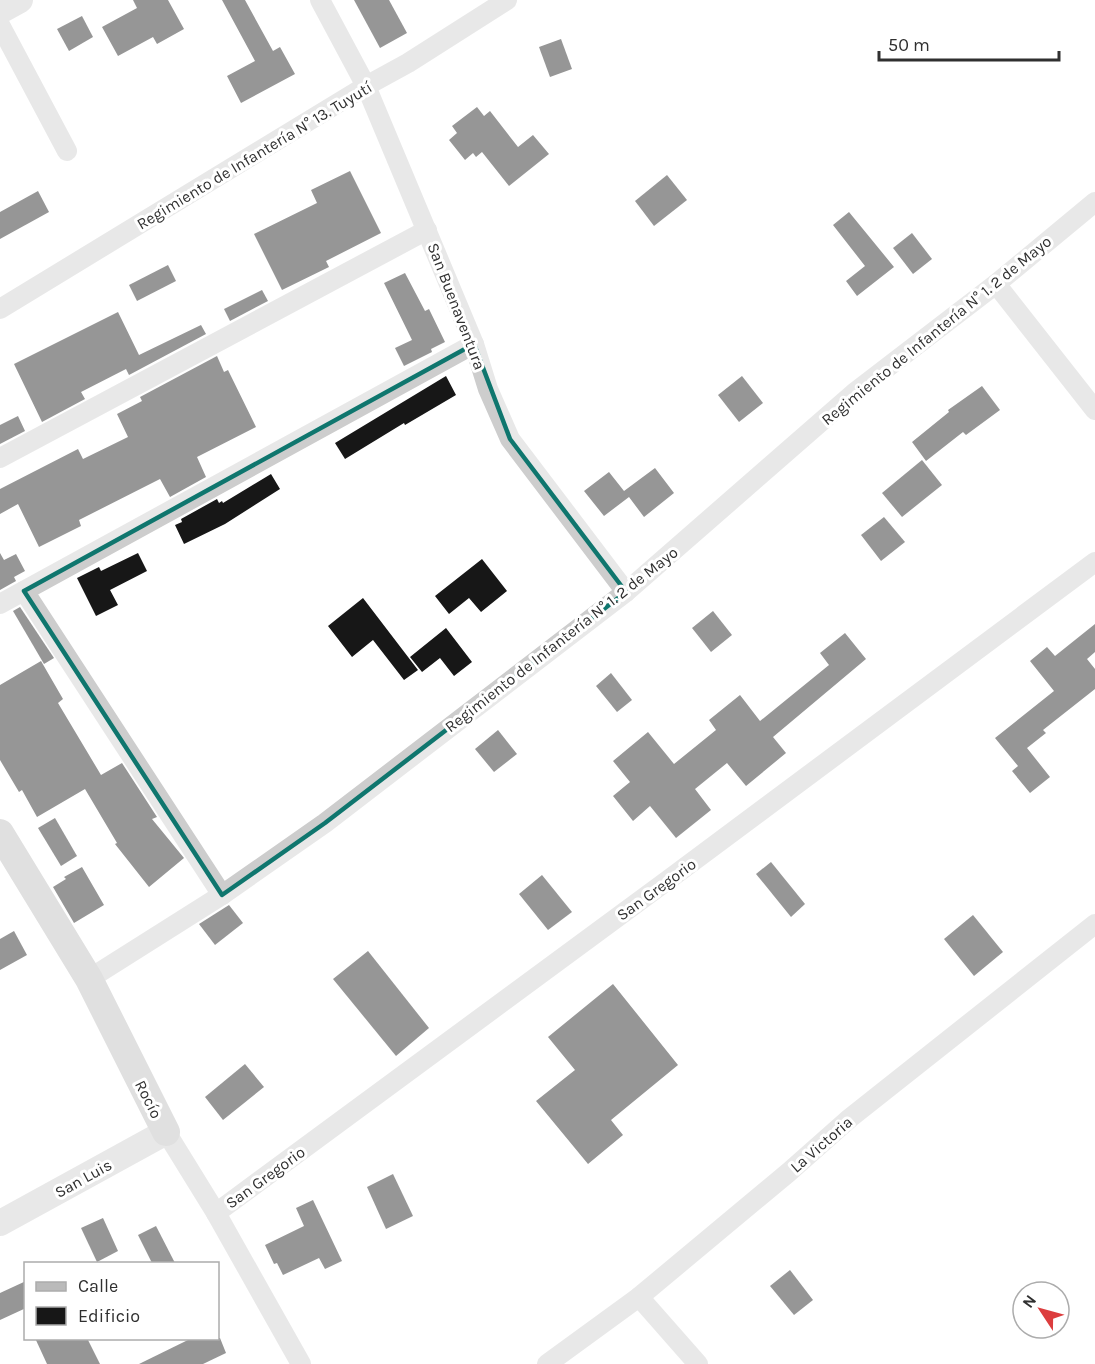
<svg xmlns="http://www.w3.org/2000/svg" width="1095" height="1364" font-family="Karla,sans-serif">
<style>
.building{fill:#171717}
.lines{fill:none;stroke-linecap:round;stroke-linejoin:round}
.minor{stroke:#cdcdcd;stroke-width:20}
.tertiary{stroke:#cdcdcd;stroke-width:26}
.secondary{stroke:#bababa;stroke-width:28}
.marked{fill:none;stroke:#0f766e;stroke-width:4.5;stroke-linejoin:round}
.labels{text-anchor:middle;stroke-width:6;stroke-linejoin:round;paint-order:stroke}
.street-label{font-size:16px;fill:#303030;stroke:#fff}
</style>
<rect width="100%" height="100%" fill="#fff"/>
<g class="building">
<path d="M133 0H168L184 29 157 44 153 37 118 56 102 27 137 8Z"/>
<path d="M222 0H245L273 51 280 47 295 74 241 103 227 76 255 61Z"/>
<path d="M354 0H389L407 33 380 48Z"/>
<path d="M82 16 93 37 69 51 57 29Z"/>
<path d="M561 39 572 69 550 77 539 47Z"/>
<path d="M477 107 484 116 490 111 518 147 533 135 549 154 509 186 482 152 476 157 473 153 465 160 449 140 457 133 452 126Z"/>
<path d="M350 171 381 233 326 261 329 267 282 290 254 234 317 203 311 190Z"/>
<path d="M667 175 687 200 654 226 635 201Z"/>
<path d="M38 191 49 212 0 239V212Z"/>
<path d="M849 212 894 267 857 296 846 281 865 266 833 225Z"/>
<path d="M912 233 932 259 913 274 893 248Z"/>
<path d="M168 265 176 281 137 301 129 285Z"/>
<path d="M405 273 425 311 429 309 445 342 431 349 432 352 404 366 395 348 412 340 384 283Z"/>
<path d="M262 290 268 301 230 321 224 309Z"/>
<path d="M118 312 139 355 201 325 206 334 129 375 126 369 81 392 85 399 42 422 14 364Z"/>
<path d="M217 356 224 372 228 370 256 427 197 457 206 477 170 497 160 479 79 520 81 526 39 547 18 504 0 514V489L78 449 83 459 128 437 117 414 142 401 140 397Z"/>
<path d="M446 376 456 395 405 425 404 423 345 459 335 443Z"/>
<path d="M742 376 763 403 739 422 718 395Z"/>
<path d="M982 386 1000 410 966 435 963 432 926 461 912 442 949 412 948 410Z"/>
<path d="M18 416 25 431 0 444V425Z"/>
<path d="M922 460 942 485 902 517 882 493Z"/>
<path d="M655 468 674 493 644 517 629 497 604 516 584 491 609 472 624 491Z"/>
<path d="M271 474 280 489 225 524 184 544 175 525 182 522 181 519 217 499 219 503 222 501 223 503Z"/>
<path d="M884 517 905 542 881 561 861 535Z"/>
<path d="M0 553 4 560 16 554 25 571 14 577 16 581 0 590Z"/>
<path d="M138 553 147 571 110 590 118 605 96 616 77 578 99 567 101 571Z"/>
<path d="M482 559 507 591 481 612 469 598 449 614 435 596Z"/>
<path d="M363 598 418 670 404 680 373 640 352 657 328 626Z"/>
<path d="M20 607 54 658 44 664 13 611Z"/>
<path d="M713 611 732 635 711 652 692 628Z"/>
<path d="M1095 624V652L1087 659 1095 669V689L1043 730 1046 733 1027 748 1050 777 1030 793 1012 771 1018 766 995 738 1054 691 1030 661 1047 647 1055 656Z"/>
<path d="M446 628 472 662 454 676 440 658 422 672 410 657Z"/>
<path d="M845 633 866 659 773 737 786 753 746 786 727 763 695 789 711 810 676 838 650 806 633 821 613 796 630 782 613 761 648 732 674 764 716 730 709 720 740 695 760 721 829 665 820 653Z"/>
<path d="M41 661 63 699 58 703 101 775 122 763 157 817 152 819 184 858 149 887 115 844 117 843 85 789 37 817 22 790 19 792 0 760V685Z"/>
<path d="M611 673 632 700 617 712 596 686Z"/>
<path d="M498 730 517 754 494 772 475 749Z"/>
<path d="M55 818 77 856 61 866 38 828Z"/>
<path d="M771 862 805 904 791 917 756 874Z"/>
<path d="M82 867 104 905 74 923 53 887 66 879 64 877Z"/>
<path d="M542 875 572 912 548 930 519 894Z"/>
<path d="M229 905 243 923 215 945 199 924Z"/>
<path d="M973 915 1003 952 974 976 944 939Z"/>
<path d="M14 931 27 955 0 970V939Z"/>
<path d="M368 951 429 1028 396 1056 333 979Z"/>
<path d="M613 984 678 1065 611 1120 623 1135 588 1164 536 1101 575 1070 548 1037Z"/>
<path d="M245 1064 264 1087 223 1120 205 1097Z"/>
<path d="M393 1174 413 1216 386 1229 367 1187Z"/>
<path d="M313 1200 342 1261 325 1269 319 1258 283 1275 277 1263 274 1264 265 1245 304 1226 296 1208Z"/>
<path d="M103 1218 118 1251 97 1262 81 1228Z"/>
<path d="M156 1226 175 1263H152L138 1235Z"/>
<path d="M790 1270 813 1300 794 1315 770 1286Z"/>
<path d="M26 1281V1308L0 1320V1293Z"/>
<path d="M35 1338H87L100 1364H47Z"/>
<path d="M192 1338H220L226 1353 203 1364H139Z"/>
</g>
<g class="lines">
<g class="minor">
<path d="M320 0 366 86 474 344 488 389 510 439 626 592"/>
<path d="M0 25 67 151"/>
<path d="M996 284 1095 410"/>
<path d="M0 309 366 86 408 63 507 0"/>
<path d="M0 458 427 230"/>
<path d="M24 591 222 895"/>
<path d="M0 604 474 344"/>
<path d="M89 979 222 895 325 823 626 592 854 393 996 284 1095 202"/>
<path d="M166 1132 216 1213 301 1364"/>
<path d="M216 1213 668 880 1095 562"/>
<path d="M639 1297 698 1364"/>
<path d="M547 1364 639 1297 789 1172 850 1118 1095 924"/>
</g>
<g class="tertiary">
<path d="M0 11 20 0"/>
<path d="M0 1223 166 1132"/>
</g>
<path class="secondary" d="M0 833 89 979 166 1132"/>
</g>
<path d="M0 0H1095V1364H0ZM474 344 510 439 626 592 325 823 222 895 24 591Z" fill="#fff" fill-opacity=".55" fill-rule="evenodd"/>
<path class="marked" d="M474 344 510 439 626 592 325 823 222 895 24 591Z"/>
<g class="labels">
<g class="street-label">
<text transform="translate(254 155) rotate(-31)" y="6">Regimiento de Infantería N° 13. Tuyutí</text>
<text transform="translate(457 306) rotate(69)" y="6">San Buenaventura</text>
<text transform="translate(936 330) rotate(-39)" y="6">Regimiento de Infantería N° 1. 2 de Mayo</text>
<text transform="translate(561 639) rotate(-38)" y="6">Regimiento de Infantería N° 1. 2 de Mayo</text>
<text transform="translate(656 889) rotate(-36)" y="6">San Gregorio</text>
<text transform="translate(149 1099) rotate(63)" y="6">Rocío</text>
<text transform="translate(821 1144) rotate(-41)" y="6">La Victoria</text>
<text transform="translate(265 1177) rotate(-36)" y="6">San Gregorio</text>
<text transform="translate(83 1178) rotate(-29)" y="6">San Luis</text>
</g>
</g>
<rect x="24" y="1262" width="195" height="78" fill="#ffffff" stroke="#acacac" stroke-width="1.5"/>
<rect x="36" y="1282" width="30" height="9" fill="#bababa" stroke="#acacac" stroke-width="1.5"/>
<text x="78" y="1292" font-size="18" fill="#303030">Calle</text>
<rect x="36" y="1307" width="30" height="18" fill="#171717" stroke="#acacac" stroke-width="1.5"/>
<text x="78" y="1322" font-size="18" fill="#303030">Edificio</text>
<g transform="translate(1041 1310) rotate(306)"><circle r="28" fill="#ffffff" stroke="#acacac" stroke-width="1.5"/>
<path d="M0-4.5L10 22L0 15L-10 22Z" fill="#dc3d3e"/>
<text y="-9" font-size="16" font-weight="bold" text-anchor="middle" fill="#303030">N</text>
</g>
<path d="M879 51v9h180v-9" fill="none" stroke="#303030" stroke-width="3"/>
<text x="888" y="51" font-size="18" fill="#303030" stroke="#ffffff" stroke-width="4.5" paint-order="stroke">50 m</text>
</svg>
